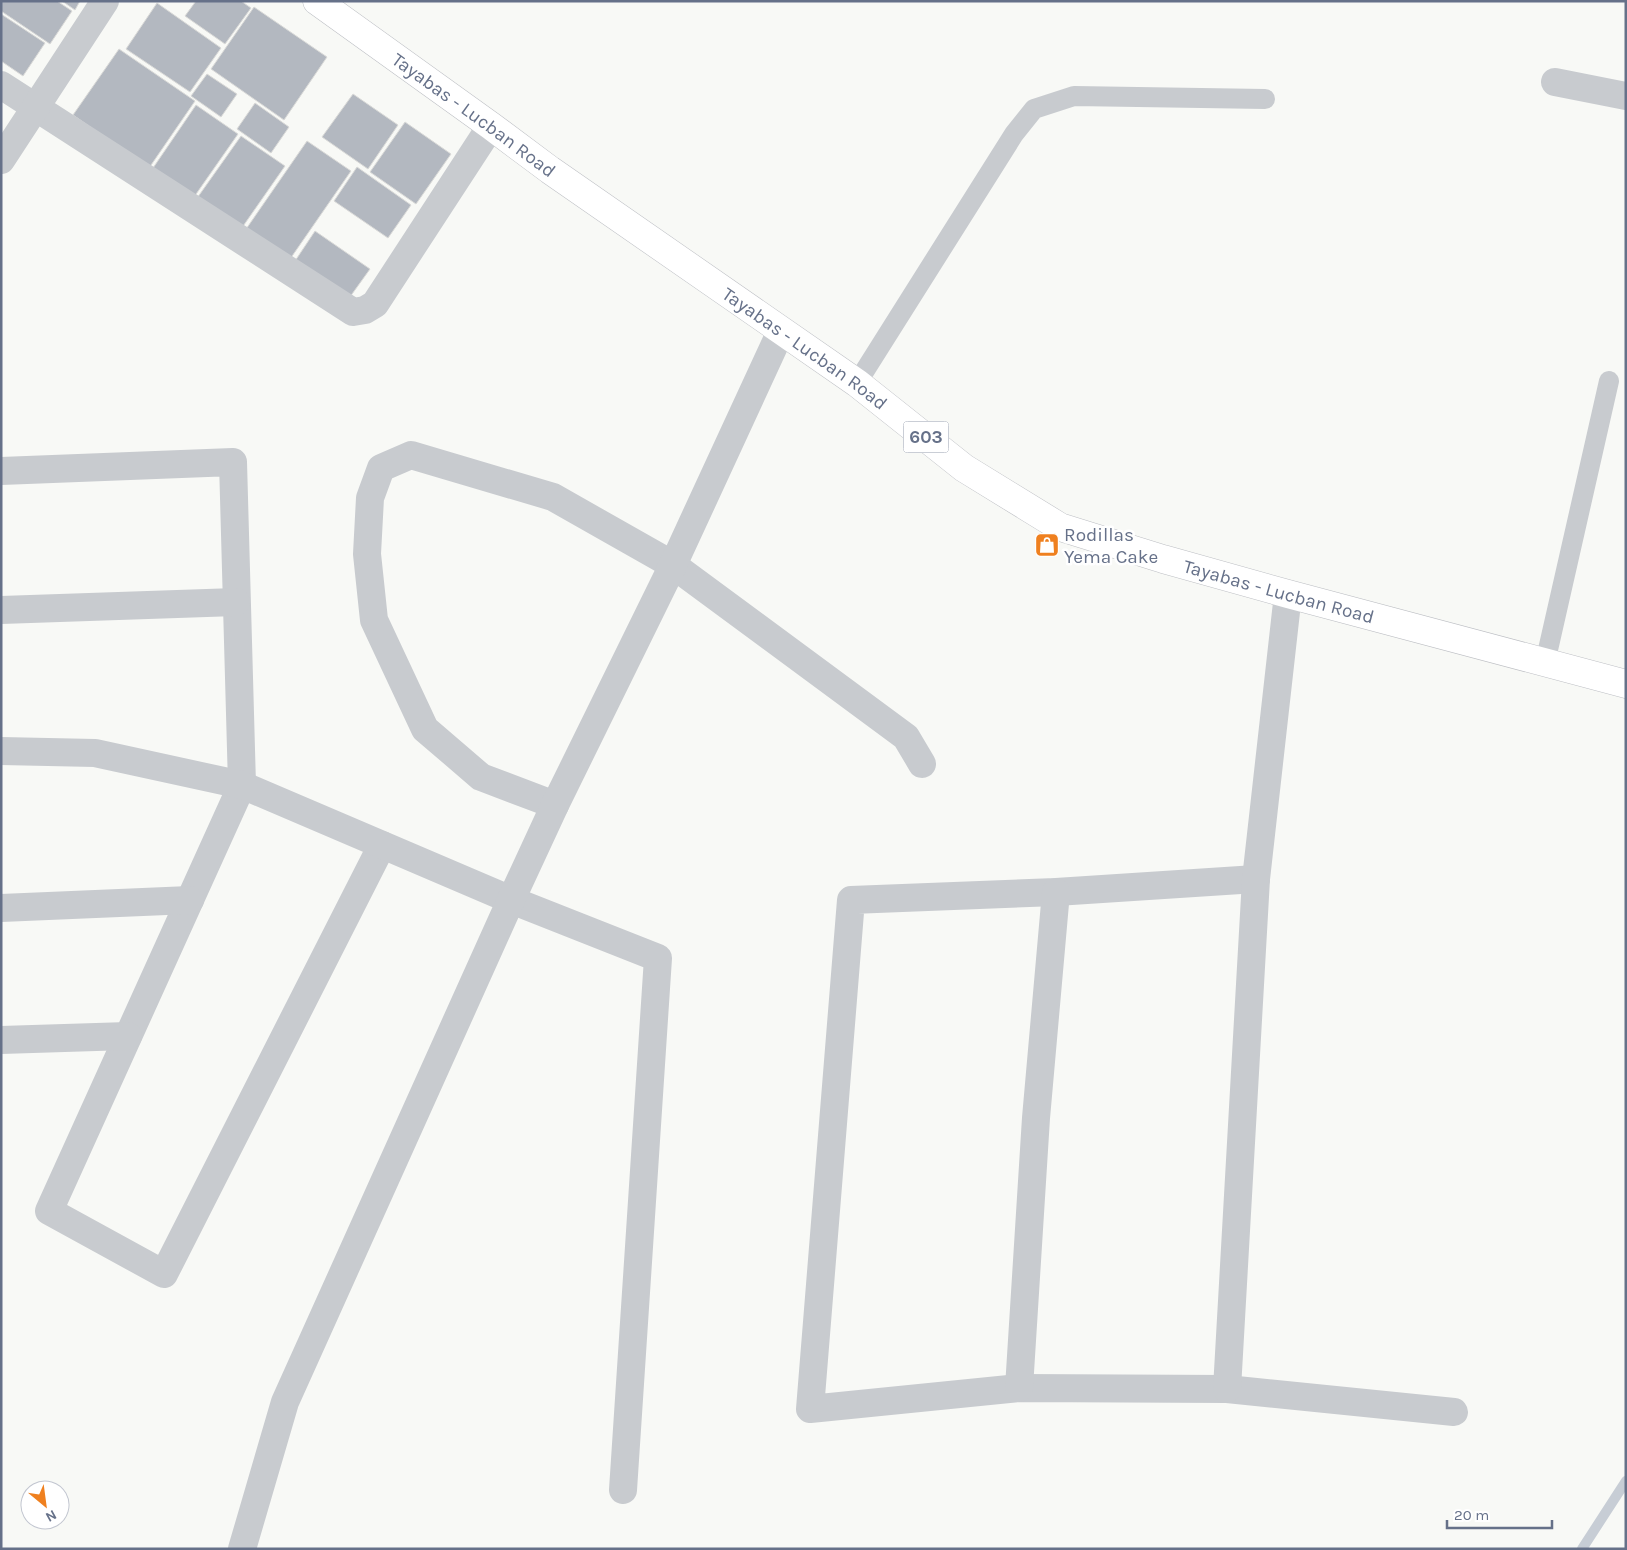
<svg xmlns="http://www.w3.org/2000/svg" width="1627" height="1550" font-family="Karla,sans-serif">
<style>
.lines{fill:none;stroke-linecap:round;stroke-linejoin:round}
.stream{stroke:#c7cdd5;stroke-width:10}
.building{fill:#b3b8c0;stroke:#dadad8}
.primary-casing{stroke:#bdbfc4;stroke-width:29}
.lane{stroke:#c8cbcf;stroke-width:20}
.street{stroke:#c8cbcf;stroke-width:28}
.primary{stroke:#fff;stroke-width:28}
.labels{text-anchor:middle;stroke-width:5;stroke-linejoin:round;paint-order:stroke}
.shield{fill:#fff;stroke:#949cac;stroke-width:1}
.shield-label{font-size:18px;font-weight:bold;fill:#667189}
.street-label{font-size:19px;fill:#667189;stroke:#fff}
.poi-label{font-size:19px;fill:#667189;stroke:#fff;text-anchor:start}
</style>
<rect width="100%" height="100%" fill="#f8f9f6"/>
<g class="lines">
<path class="stream" d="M1582 1549 1626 1481"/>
</g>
<g class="building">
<path d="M1 1H57L72 11 50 44 1 11Z"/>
<path d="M62 1H80L75 10Z"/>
<path d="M196 1H241L251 8 225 44 185 16Z"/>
<path d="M157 3 221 48 190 92 126 49Z"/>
<path d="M254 7 327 57 284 120 211 69Z"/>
<path d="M1 14 45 43 23 76 1 61Z"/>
<path d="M119 49 195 101 149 168 73 115Z"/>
<path d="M207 74 237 94 221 117 191 96Z"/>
<path d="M353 94 398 125 368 169 322 137Z"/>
<path d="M255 103 289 127 271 153 237 129Z"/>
<path d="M196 105 238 134 194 197 153 168Z"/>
<path d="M405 122 451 154 416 204 370 172Z"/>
<path d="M241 136 285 166 239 232 195 201Z"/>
<path d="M307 141 351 171 288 262 244 232Z"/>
<path d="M357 167 411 205 388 238 334 201Z"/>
<path d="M315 231 370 269 347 301 293 264Z"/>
</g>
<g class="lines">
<defs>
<g id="primary">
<path id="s1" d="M317 1 491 126 550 170 857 383 964 468 1060 527 1163 559 1288 594 1626 684"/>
</g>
</defs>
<use href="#primary" class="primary-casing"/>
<g class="lane">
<path d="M857 383 1014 134 1034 109 1074 96 1265 99"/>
<path d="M1545 663 1609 381"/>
</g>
<g class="street">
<path d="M1555 82 1626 96"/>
<path d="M1 85 353 312 365 310 375 304 491 126"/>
<path d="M1 160 105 1"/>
<path d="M1 471 233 462 242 785 49 1211 164 1274 382 845"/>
<path d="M1 610 236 602"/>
<path d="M1 751 95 753 242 785 511 900 658 958 623 1490"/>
<path d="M555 805 481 777 425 729 374 620 367 554 370 498 381 468 411 455 553 497 673 565 906 737 922 764"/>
<path d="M1256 879 1056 892 851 900 810 1409 1019 1388 1227 1389 1454 1412"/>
<path d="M1 908 190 900"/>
<path d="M1 1040 128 1036"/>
<path d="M1019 1388 1036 1118 1056 892"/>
<path d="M1227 1389 1256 879 1288 594"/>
<path d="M242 1549 285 1402 511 900 555 805 673 565 781 331"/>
</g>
<use href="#primary" class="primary"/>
</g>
<defs>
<symbol id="shop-square" viewBox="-11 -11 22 22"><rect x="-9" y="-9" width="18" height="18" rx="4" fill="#ef801f" stroke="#fff"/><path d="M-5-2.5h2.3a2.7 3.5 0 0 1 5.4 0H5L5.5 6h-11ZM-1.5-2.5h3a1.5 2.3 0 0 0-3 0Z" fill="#fff"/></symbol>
</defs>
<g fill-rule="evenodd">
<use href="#shop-square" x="1033" y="531" width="28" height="28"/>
</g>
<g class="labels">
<rect class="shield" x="903.5" y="421.5" width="45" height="31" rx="4"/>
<g class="shield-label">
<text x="926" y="443">603</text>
</g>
<g class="street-label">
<text dy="7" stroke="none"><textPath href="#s1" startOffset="194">Tayabas - Lucban Road</textPath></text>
<text dy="7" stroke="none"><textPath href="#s1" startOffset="599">Tayabas - Lucban Road</textPath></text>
<text dy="7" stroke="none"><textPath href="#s1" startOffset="1139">Tayabas - Lucban Road</textPath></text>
</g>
<g class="poi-label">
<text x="1064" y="541">Rodillas<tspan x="1064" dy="22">Yema Cake</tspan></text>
</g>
</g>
<rect width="1627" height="1550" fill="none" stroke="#667189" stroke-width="5"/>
<g transform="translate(45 1505) rotate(151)"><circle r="24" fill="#ffffff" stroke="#c2c6d0"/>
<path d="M0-4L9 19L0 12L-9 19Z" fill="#ef801f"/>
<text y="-8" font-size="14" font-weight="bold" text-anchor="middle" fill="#667189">N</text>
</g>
<path d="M1447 1520v8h105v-8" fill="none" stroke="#667189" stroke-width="2.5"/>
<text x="1454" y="1520" font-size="15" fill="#667189" stroke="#ffffff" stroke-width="4" paint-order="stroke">20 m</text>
</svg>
